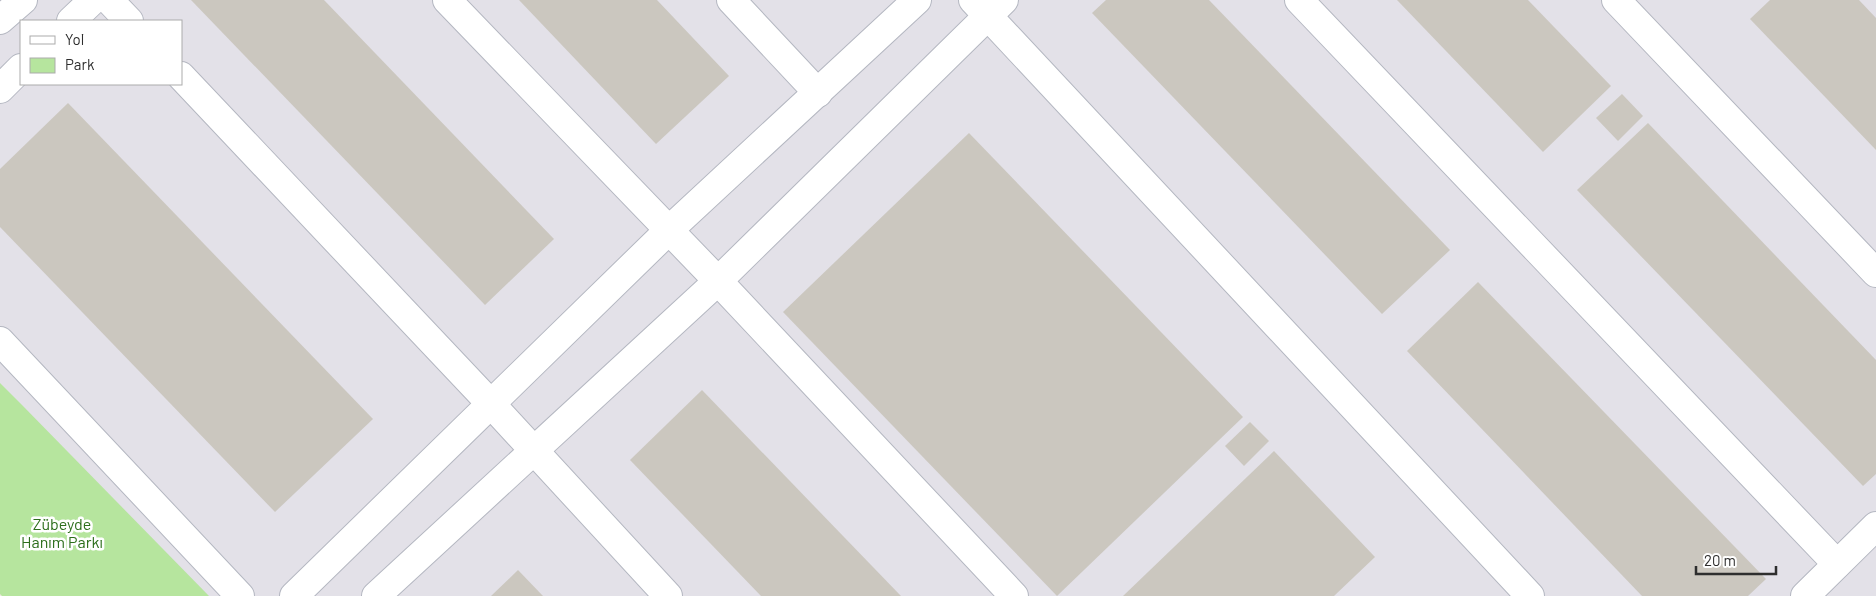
<svg xmlns="http://www.w3.org/2000/svg" width="1876" height="596" font-family="Barlow,sans-serif">
<style>
.industrial{fill:#e3e1e8;fill-rule:evenodd}
.green{fill:#b6e59e}
.building{fill:#cbc7bf}
.lines{fill:none;stroke-linecap:round;stroke-linejoin:round}
.minor-casing{stroke:#b4b7c1;stroke-width:30}
.minor{stroke:#fff;stroke-width:28}
.labels{text-anchor:middle;stroke-width:5;stroke-linejoin:round;paint-order:stroke}
.park-label{font-size:16px;fill:#2c6e1b;stroke:#fff}
</style>
<rect width="100%" height="100%" fill="#efe9e1"/>
<path class="industrial" d="M0 0H1876V596H190L0 400ZM21 21H181V84H21Z"/>
<path class="green" d="M0 383 22 405 209 596H2L0 594Z"/>
<g class="building">
<path d="M191 0H324L554 239 485 305Z"/>
<path d="M519 0H657L729 76 656 144Z"/>
<path d="M1106 0H1209L1450 250 1382 314 1092 13Z"/>
<path d="M1397 0H1528L1611 86 1543 152Z"/>
<path d="M1770 0H1859L1876 18V150L1750 19Z"/>
<path d="M1622 94 1643 116 1618 141 1596 118Z"/>
<path d="M68 103 373 419 275 512 0 227V169Z"/>
<path d="M1648 123 1876 360V474L1863 486 1577 190Z"/>
<path d="M969 133 1243 417 1057 596 783 312Z"/>
<path d="M1478 282 1766 579 1748 596H1642L1407 351Z"/>
<path d="M702 390 901 596H761L630 460Z"/>
<path d="M1250 422 1269 441 1244 466 1225 446Z"/>
<path d="M1274 451 1375 557 1334 596H1123Z"/>
<path d="M518 570 543 596H491Z"/>
</g>
<g class="lines">
<defs>
<g id="minor">
<path d="M109 0 129 21"/>
<path d="M447 0 718 281 1014 596"/>
<path d="M731 0 818 93"/>
<path d="M973 0 1530 596"/>
<path d="M1299 0 1837 564"/>
<path d="M1616 0 1876 273"/>
<path d="M0 20 23 0"/>
<path d="M71 21 93 0"/>
<path d="M181 76 491 404 668 596"/>
<path d="M0 89 21 68"/>
<path d="M0 341 240 596"/>
<path d="M294 596 669 230 917 0"/>
<path d="M376 596 718 281 1004 0"/>
<path d="M1805 596 1876 526"/>
</g>
</defs>
<use href="#minor" class="minor-casing"/>
<use href="#minor" class="minor"/>
</g>
<g class="labels">
<g class="park-label">
<text x="62" y="530">Zübeyde<tspan x="62" dy="18">Hanım Parkı</tspan></text>
</g>
</g>
<rect x="20" y="20" width="162" height="65" fill="#ffffff" stroke="#ababab"/>
<rect x="30" y="36" width="25" height="8" fill="#ffffff" stroke="#ababab"/>
<text x="65" y="45" font-size="15" fill="#2e2e2e">Yol</text>
<rect x="30" y="58" width="25" height="15" fill="#b6e59e" stroke="#ababab"/>
<text x="65" y="70" font-size="15" fill="#2e2e2e">Park</text>
<path d="M1696 566v8h80v-8" fill="none" stroke="#2e2e2e" stroke-width="2.5"/>
<text x="1704" y="566" font-size="15" fill="#2e2e2e" stroke="#ffffff" stroke-width="4" paint-order="stroke">20 m</text>
</svg>
